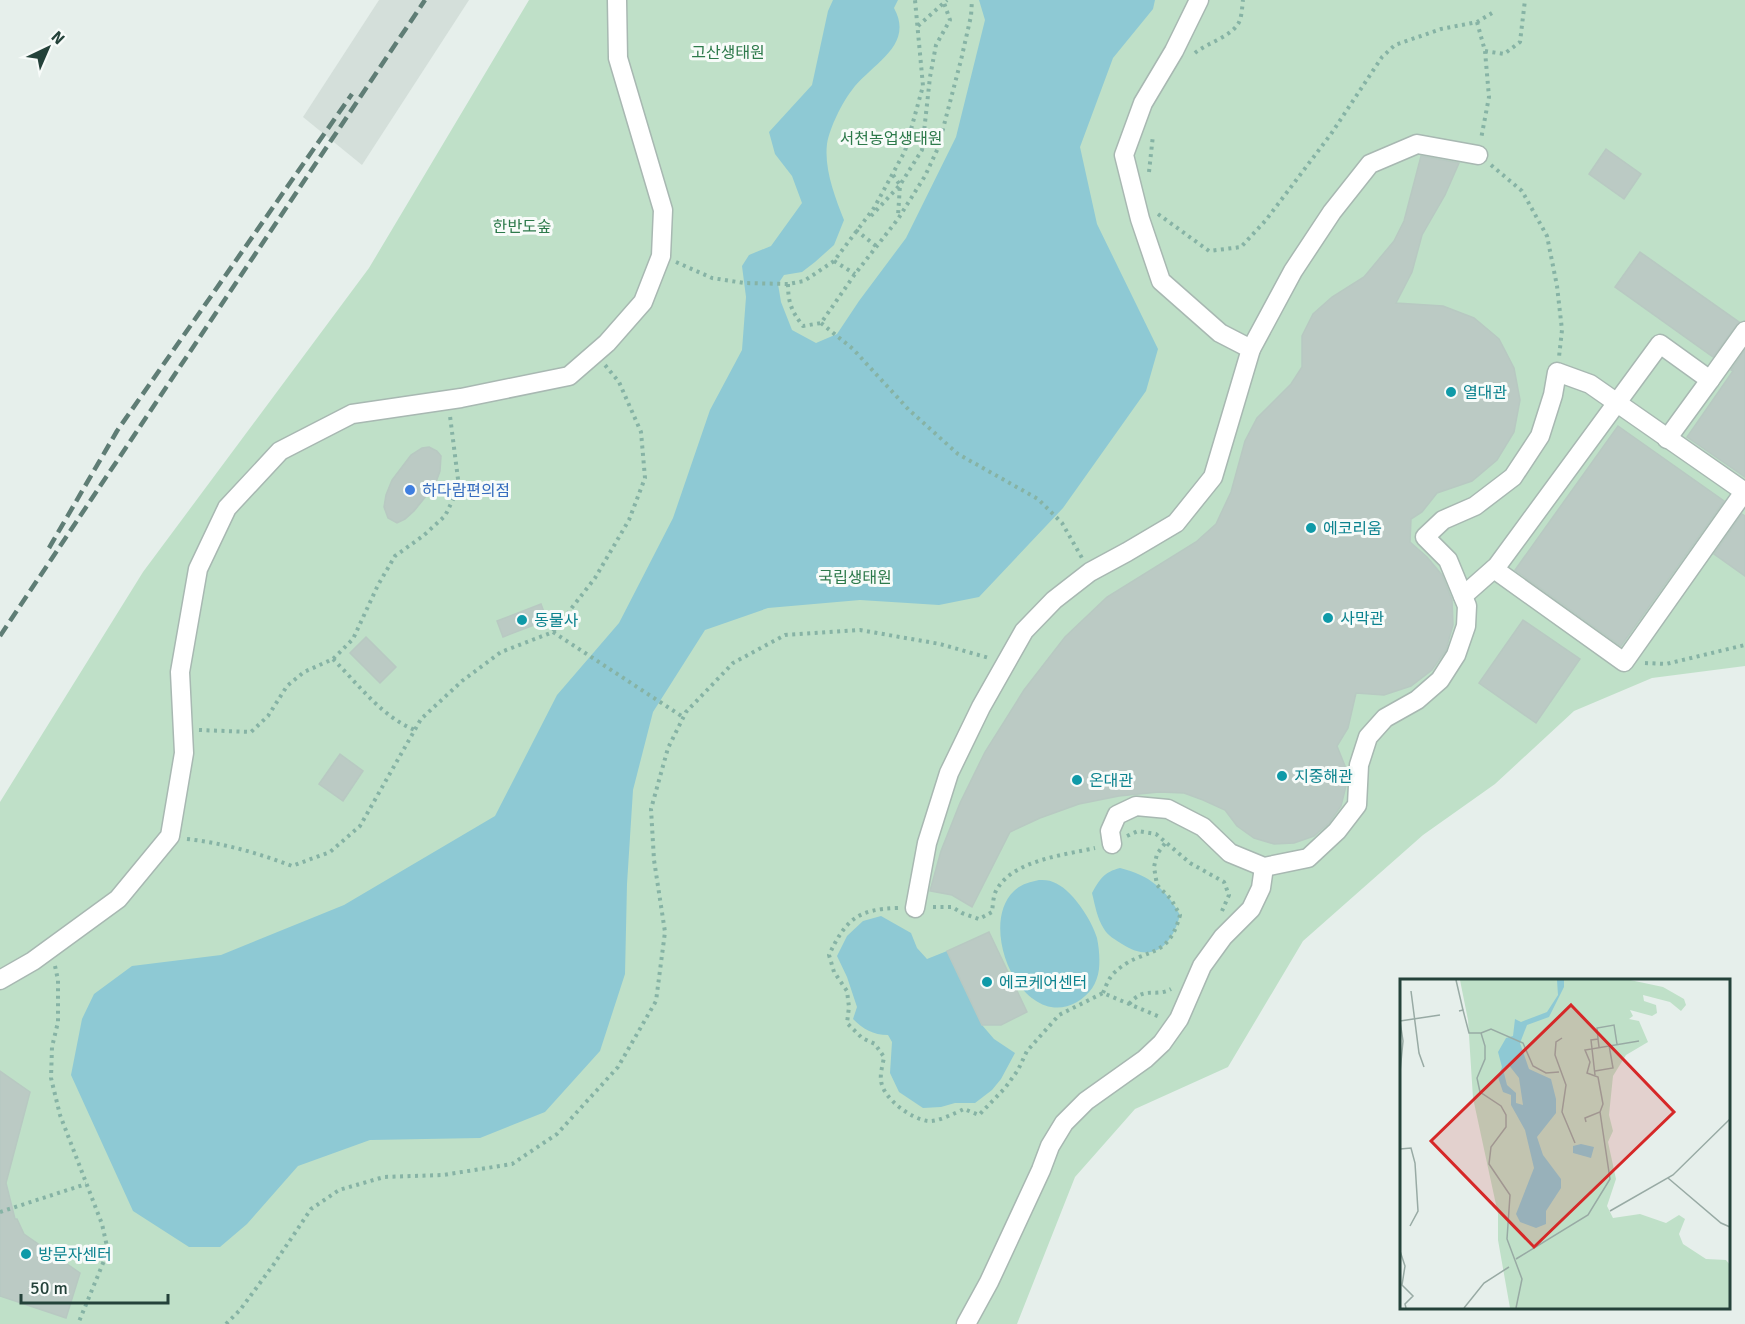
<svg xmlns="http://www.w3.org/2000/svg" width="1745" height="1324" font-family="Signika,'Noto Sans KR',sans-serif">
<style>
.built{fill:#d4dfda}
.green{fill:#bfe0c8}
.water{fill:#8ec9d4}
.building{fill:#bbcac4;stroke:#b8c9c2;stroke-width:1.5}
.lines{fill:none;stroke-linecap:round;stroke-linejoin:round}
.minor-casing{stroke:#a8b8b2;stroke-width:21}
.path{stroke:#86b3a5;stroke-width:4;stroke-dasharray:3 4.5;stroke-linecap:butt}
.minor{stroke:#fff;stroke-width:18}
.rail{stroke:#5f7d75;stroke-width:4.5;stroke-dasharray:12 6;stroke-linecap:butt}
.culture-dot{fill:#0f9aa8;stroke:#f7fbf9;stroke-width:2}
.shop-dot{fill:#3f7fe0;stroke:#f7fbf9;stroke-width:2}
.labels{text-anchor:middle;stroke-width:6;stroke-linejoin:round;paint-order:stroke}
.park-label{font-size:16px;fill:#2d7a4b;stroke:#f7fbf9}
.culture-label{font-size:16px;fill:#0d838f;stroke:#f7fbf9;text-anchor:start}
.shop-label{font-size:16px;fill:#366cbe;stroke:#f7fbf9;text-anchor:start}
.inset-road{fill:none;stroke:#98aaa4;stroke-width:1.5}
.view{fill:#d62828;fill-opacity:0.15;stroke:#d62828;stroke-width:3}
.inset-edge{fill:none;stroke:#24423a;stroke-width:3}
</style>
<rect width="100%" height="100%" fill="#e6efeb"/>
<path class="built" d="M379 0H469L362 165 303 117Z"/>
<path class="green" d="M529 0H1745V666L1652 678 1574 711 1495 784 1423 835 1303 941 1228 1067 1135 1109 1075 1177 1017 1324H0V802L143 572 369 268Z"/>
<g class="water">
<path d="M833 0H898L894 8C915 46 871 64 852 90 842 103 830 127 827 144 824 169 835 197 844 220L834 245 815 262 802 272 784 275 778 284 781 302 792 330 816 343 837 334 859 301 906 238 956 137 985 20 979 0H1155L1153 9 1113 58 1080 147 1097 224 1158 349 1146 391 1063 508 979 597 939 605 860 600 768 608 705 630 653 712 633 790 627 884 625 974 600 1051 545 1112 480 1138 370 1140 298 1166 247 1224 220 1247H189L133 1211 71 1075 82 1019 94 994 132 966 221 955 344 905 495 816 557 695 619 623 673 518 710 410 742 350 746 297 742 266 749 255 771 246 802 203 792 176 775 154 769 132 812 85 828 11Z"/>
<path d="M1120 868C1149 875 1166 889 1180 915 1172 946 1153 964 1122 944 1116 940 1108 936 1104 929 1097 918 1095 905 1092 893 1100 879 1104 872 1120 868Z"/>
<path d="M1039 880C1043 880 1049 880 1053 882 1071 888 1092 920 1097 938 1099 948 1100 958 1099 969 1097 984 1090 994 1077 1002 1023 1033 976 927 1014 891 1021 884 1030 882 1039 880Z"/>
<path d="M881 916 911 933 917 948 927 959 947 951 982 1025 994 1039 1015 1053 1001 1079 992 1090 975 1103H955L941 1107 923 1108 899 1092 890 1073 892 1042 888 1035C873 1035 863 1029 853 1019L857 1007 847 977 837 956 847 936 863 921Z"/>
</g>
<g class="building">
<path d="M1606 149 1641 174 1624 199 1589 174Z"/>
<path d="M1421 156 1459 163 1445 195 1422 235 1412 272 1396 303 1443 306 1474 318 1499 339 1514 368 1520 400 1514 432 1497 460 1472 481 1437 493 1422 512 1411 519 1410 542 1427 557 1442 575 1452 600 1453 625 1446 650 1432 670 1411 686 1384 695 1356 693 1348 728 1337 746 1345 766 1346 786 1341 806 1329 823 1314 836 1294 843 1274 844 1254 838 1237 826 1225 810 1203 800 1184 793 1159 792 1119 796 1079 804 1040 818 1010 832 972 907 952 895 930 891 941 851 960 803 985 752 1024 690 1065 637 1107 597 1196 542 1216 524 1231 492 1245 441 1257 418 1291 384 1302 367V336L1313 314 1332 297 1364 277 1394 241 1404 221Z"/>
<path d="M1640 252 1739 322 1713 357 1615 287Z"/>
<path d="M1745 350V477L1687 437 1733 371 1731 370Z"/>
<path d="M1618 426 1724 501 1621 646 1515 570Z"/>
<path d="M429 447 437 451 441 456 440 471 435 485 414 511 405 519 397 523 388 518 384 507 386 495 392 480 411 455 422 448Z"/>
<path d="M1742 514 1745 516V576L1714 554Z"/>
<path d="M541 604 547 620 503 637 497 621Z"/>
<path d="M1523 620 1580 659 1536 723 1479 683Z"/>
<path d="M366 637 396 667 380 683 350 653Z"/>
<path d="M340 754 363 771 343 801 319 784Z"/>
<path d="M989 932 1027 1012 1001 1025H982L947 951Z"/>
<path d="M0 1071 30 1092 6 1183 15 1219H17L24 1234 80 1273 66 1318 0 1296Z"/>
</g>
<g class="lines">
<defs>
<g id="minor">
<path d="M1199 0 1174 51 1143 103 1124 155 1140 219 1161 281 1220 333 1251 349"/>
<path d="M1710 380 1745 331"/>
<path d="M1494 569 1624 662 1744 492"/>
<path d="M1463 596 1497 566 1660 344 1710 380 1667 439"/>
<path d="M1112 844 1110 831 1117 815 1136 806 1168 809 1203 827 1230 853 1264 867 1308 858 1337 831 1357 805 1359 765 1368 737 1385 718 1417 700 1440 680 1456 655 1466 626 1467 606 1448 560 1425 537 1443 520 1475 506 1513 477 1540 436 1553 395 1557 372 1590 384 1745 492"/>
<path d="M915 908 927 843 949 773 981 707 1024 631 1054 600 1090 572 1127 552 1176 523 1213 477 1251 349 1293 271 1332 212 1370 164 1417 144 1478 155"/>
<path d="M0 980 33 961 118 899 170 836 184 753 180 672 198 569 227 508 280 451 352 414 461 398 569 376 607 343 643 302 661 256 663 210 618 58 617 0"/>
<path d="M966 1324 989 1282 1041 1170 1050 1146 1064 1123 1086 1101 1145 1059 1162 1043 1179 1019 1202 966 1223 937 1251 909 1261 888 1264 867"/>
</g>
</defs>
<use href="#minor" class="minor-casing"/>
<g class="path">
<path d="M1477 22 1485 51 1489 97 1481 139"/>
<path d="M918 26 947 0"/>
<path d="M1485 51 1504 54 1520 42 1525 0"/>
<path d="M1195 53C1207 43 1230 37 1238 24 1242 18 1242 7 1243 0"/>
<path d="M1491 165 1522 191 1547 236 1557 286 1562 330 1559 357"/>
<path d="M1149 172 1153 135"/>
<path d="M893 175 900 185 898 216"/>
<path d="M1158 214 1209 251 1241 247 1266 220 1331 134 1382 57 1395 45 1441 29 1477 22 1492 13"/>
<path d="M871 216 900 185 922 150 930 77 936 45 950 20 943 0"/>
<path d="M858 230 857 231 876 246"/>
<path d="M834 261 855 274"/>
<path d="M676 262 712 278 744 283 788 284 804 281 834 261 874 208 905 151 923 86 915 0"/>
<path d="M788 284C788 303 792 312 803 326L821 323 855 274 898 219 925 176 938 148 961 60 971 16 972 0"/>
<path d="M821 323 853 349 909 410 958 454 1038 499 1062 523 1082 558"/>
<path d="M553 632 683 717"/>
<path d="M333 659C358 684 382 717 415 730"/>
<path d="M1645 663 1666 664 1745 645"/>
<path d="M199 730 251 732 268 716 287 686 304 672 333 659 353 639 378 585 395 556 423 536 445 516 459 487 450 416"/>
<path d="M1127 836 1138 831 1156 834 1190 863 1224 882 1229 895 1222 911"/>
<path d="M187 839C223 843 258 853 292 866L330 852 360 826 421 719 462 681 501 652 553 632 595 578 629 520 645 478 641 432 619 382 605 365"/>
<path d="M933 907H952L962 913 979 919 992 912C993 905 993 895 997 889 1014 860 1064 855 1095 848"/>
<path d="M898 908C858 909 846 919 829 955L834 972 847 991 849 1007 847 1023 862 1038 875 1044 884 1057C883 1064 880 1073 881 1080 882 1098 911 1119 928 1121 938 1122 955 1113 964 1109L979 1115 1005 1088 1018 1070 1027 1051 1059 1015 1103 993 1160 1017"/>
<path d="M55 966 58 980V1022L52 1047 51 1078 60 1115 102 1224 108 1251 78 1324"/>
<path d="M1103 993C1106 986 1109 977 1115 972 1143 946 1168 962 1180 915L1171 899 1157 885 1154 867 1157 854 1166 842"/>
<path d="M1129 1004C1145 985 1155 998 1171 989"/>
<path d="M0 1212 86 1184"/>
<path d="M226 1324 240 1310 274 1264 311 1209 339 1190 384 1177 443 1175 512 1164 557 1134 618 1067 656 1001 665 932 654 860 651 809 668 748 686 712 733 663 785 635 860 630 940 644 989 658"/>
</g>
<use href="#minor" class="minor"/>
<g class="rail">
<path d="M49 548 117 431 352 94"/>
<path d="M0 636 425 0"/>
</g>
</g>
<g class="culture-dot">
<circle cx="1451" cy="392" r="6"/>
<circle cx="1311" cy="528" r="6"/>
<circle cx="1328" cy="618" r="6"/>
<circle cx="522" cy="620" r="6"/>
<circle cx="1282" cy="776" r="6"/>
<circle cx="1077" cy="780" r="6"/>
<circle cx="987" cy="982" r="6"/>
<circle cx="26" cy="1254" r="6"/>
</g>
<circle class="shop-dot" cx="410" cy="490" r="6"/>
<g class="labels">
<g class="park-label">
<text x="728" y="58">고산생태원</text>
<text x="891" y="144">서천농업생태원</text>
<text x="522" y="232">한반도숲</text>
<text x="855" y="583">국립생태원</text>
</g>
<g class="culture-label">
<text x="1463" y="398">열대관</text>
<text x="1323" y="534">에코리움</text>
<text x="1340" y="624">사막관</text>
<text x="534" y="626">동물사</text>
<text x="1294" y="782">지중해관</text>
<text x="1089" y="786">온대관</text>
<text x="999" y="988">에코케어센터</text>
<text x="38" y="1260">방문자센터</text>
</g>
<g class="shop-label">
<text x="422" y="496">하다람편의점</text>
</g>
</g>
<g transform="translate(1400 979)">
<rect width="330" height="330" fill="#e6efeb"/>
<path d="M60 1H230L263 8 284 20 286 26 281 32 270 23 243 16 244 22 256 26 257 34 252 37 230 31 233 37 229 40 239 42 248 63 226 76 213 97 209 136 213 152 208 163 216 200 207 227 213 239 240 235 266 244 279 236 285 240 279 255 283 265 306 280 326 281 330 286V329H110L98 261V235L73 119 68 41Z" fill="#bfe0c8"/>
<path d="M157 1H164V8L149 38 127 46 120 64 129 90 151 100 156 120V134L137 158 143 176 161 200V209L146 232V245L136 249 120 243 116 235 134 189 125 151 111 126V116L103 113 98 98 102 88 98 73 106 59 113 57 115 40 121 43 147 33 158 16ZM108 85 119 99 123 126 116 124V114L107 106 103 90ZM181 165 194 168 191 179 173 174V167Z" fill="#8ec9d4" fill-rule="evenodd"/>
<path class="inset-road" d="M56 1 63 31 59 32M11 12 19 74 24 88M63 31 69 54H81L85 67V80L77 99 80 113 101 127 106 136V148L91 168 89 185 110 216 107 260 122 300 116 329M0 42 3 62 0 93M0 42 40 36M81 54 91 50 123 64 133 87 146 94 159 93M162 59 156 63 155 76 166 106 162 133 175 164M198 60 197 49 214 46 217 65M195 92 213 89 209 66M195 96 191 61 198 60 199 68M186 143 185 139 200 133 203 125 198 98 187 94 190 83 185 71 239 62M0 170 11 169 15 184 18 232 10 247M268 199 321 244 330 248M210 232 273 196 330 140M0 272 5 287 2 306 13 317 5 325 6 329M116 280 188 236 210 200 200 133M64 329 84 304 109 288"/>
<path class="view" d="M171 26 274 133 134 268 31 162Z"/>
<rect width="330" height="330" class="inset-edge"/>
</g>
<g transform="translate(48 48) rotate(44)" stroke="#f7fbf9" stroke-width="4.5" paint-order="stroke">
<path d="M0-4.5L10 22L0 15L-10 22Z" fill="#24423a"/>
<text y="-9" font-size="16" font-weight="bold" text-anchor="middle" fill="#24423a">N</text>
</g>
<path d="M21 1294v9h147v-9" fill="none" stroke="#24423a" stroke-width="3"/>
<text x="30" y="1294" font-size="18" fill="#24423a" stroke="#f7fbf9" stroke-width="4.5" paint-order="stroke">50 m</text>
</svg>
